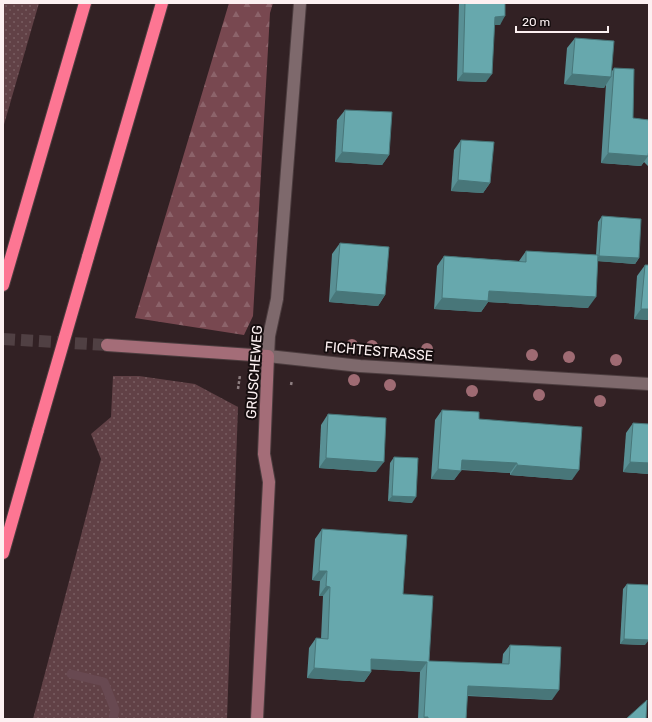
<svg xmlns="http://www.w3.org/2000/svg" width="652" height="722" font-family="Rubik,sans-serif">
<style>
.grass{fill:url(#grass-dots)}
.forest{fill:url(#forest-firs)}
.lines{fill:none;stroke-linecap:round;stroke-linejoin:round}
.stream{stroke:#684951;stroke-width:9}
.secondary-tunnel{stroke:#504043;stroke-width:12;stroke-dasharray:12 6;stroke-linecap:butt}
.street-casing{stroke:#4c3d3f;stroke-width:14}
.secondary-casing{stroke:#4c3d3f;stroke-width:14}
.highway-casing{stroke:#4c3d3f;stroke-width:14}
.path{stroke:#8e7f81;stroke-width:2.5;stroke-dasharray:3 2;stroke-linecap:butt}
.street{stroke:#7e696c;stroke-width:12}
.secondary{stroke:#a46d78;stroke-width:12}
.highway{stroke:#fd7693;stroke-width:12}
.highway-bridge-casing{stroke:#4c3d3f;stroke-width:14;stroke-linecap:butt}
.highway-bridge{stroke:#fd7693;stroke-width:12}
.tree{fill:#9f6b73}
.wall{fill:#599095}
.shaded-wall{fill:#487679}
.building{fill:#67a8ad;stroke:#487679}
.labels{text-anchor:middle;stroke-width:4;stroke-linejoin:round;paint-order:stroke}
.street-label{font-size:14px;fill:#fcf0f1;stroke:#150d0e}
</style>
<defs>
<pattern id="grass-dots" width="8" height="8" patternUnits="userSpaceOnUse"><rect width="8" height="8" fill="#614146"/><path d="M2 2h.1M6 6h.1" fill="none" stroke="#795d61" stroke-width="1.8" stroke-linecap="round"/></pattern>
<pattern id="forest-firs" width="22" height="20" patternUnits="userSpaceOnUse"><rect width="22" height="20" fill="#784850"/><path d="M5 1l3.5 6h-7zM16 11l3.5 6h-7z" fill="#8c636a"/></pattern>
</defs>
<rect width="100%" height="100%" fill="#322124"/>
<g class="grass">
<path d="M3 3H39L3 128Z"/>
<path d="M113 376H139L195 384 238 407 227 719H33L101 459 91 434 111 417Z"/>
</g>
<path class="forest" d="M229 3H273L270 13 253 316 244 335 135 318Z"/>
<g class="lines">
<path class="stream" d="M71 674 104 682 115 710 113 719"/>
<path class="secondary-tunnel" d="M3 339 107 345"/>
<defs>
<path id="street" d="M300 3 277 299 269 336 268 356 360 366 649 384"/>
<path id="secondary" d="M107 345 268 356 264 454 269 482 257 719"/>
<g id="highway">
<path d="M88 257 162 3"/>
<path d="M3 285 85 3"/>
<path d="M3 553 38 430"/>
</g>
</defs>
<use href="#street" class="street-casing"/>
<use href="#secondary" class="secondary-casing"/>
<use href="#highway" class="highway-casing"/>
<g class="path">
<path d="M291 385 292 380"/>
<path d="M238 389 240 375"/>
</g>
<use href="#street" class="street"/>
<use href="#secondary" class="secondary"/>
<use href="#highway" class="highway"/>
<defs>
<path id="highway-bridge" d="M38 430 88 257"/>
</defs>
<use href="#highway-bridge" class="highway-bridge-casing"/>
<use href="#highway-bridge" class="highway-bridge"/>
</g>
<g class="tree">
<circle cx="352" cy="345" r="6"/>
<circle cx="372" cy="346" r="6"/>
<circle cx="427" cy="349" r="6"/>
<circle cx="532" cy="355" r="6"/>
<circle cx="569" cy="357" r="6"/>
<circle cx="616" cy="360" r="6"/>
<circle cx="354" cy="380" r="6"/>
<circle cx="390" cy="385" r="6"/>
<circle cx="472" cy="391" r="6"/>
<circle cx="539" cy="395" r="6"/>
<circle cx="600" cy="401" r="6"/>
</g>
<g class="wall">
<path d="M459 3H505L500 25H494L486 82 457 81Z"/>
<path d="M575 38 612 71 614 68 633 118 649 120V167L644 162 641 166 601 163 606 84 604 88 564 84 567 48Z"/>
<path d="M345 110 389 155 382 165 335 162 337 120Z"/>
<path d="M461 140 490 183 483 193 451 191 454 150Z"/>
<path d="M602 216 639 258 635 264 598 261 588 308 488 302 481 312 434 309 437 266 444 256 519 261 526 251 596 255 598 222Z"/>
<path d="M340 243 385 295 378 306 329 302 332 254Z"/>
<path d="M645 265H649V320L634 319 637 276Z"/>
<path d="M442 410 479 419 572 480 510 475V473L461 470 454 480 431 479 435 420Z"/>
<path d="M328 414 376 472 319 468 321 425Z"/>
<path d="M633 423 649 474 623 472 626 433Z"/>
<path d="M394 457 412 503 388 501 390 463Z"/>
<path d="M322 529 403 594 429 661 502 664 503 654 510 645 552 700 467 696 466 719H418L420 672 371 669V672L364 682 307 678 309 648 316 638 321 639 323 596H319L320 581 312 580 315 539Z"/>
<path d="M627 584 645 645 620 644 623 589Z"/>
</g>
<g class="shaded-wall">
<path d="M505 16 500 25H489L495 17Z"/>
<path d="M463 73 492 74 486 82 457 81Z"/>
<path d="M572 74 611 77 604 88 564 84Z"/>
<path d="M342 152 389 155 382 165 335 162Z"/>
<path d="M608 153 648 156 641 166 601 163Z"/>
<path d="M458 180 490 183 483 193 451 191Z"/>
<path d="M599 256 639 258 635 264 596 261Z"/>
<path d="M336 291 385 295 378 306 329 302Z"/>
<path d="M489 291 596 297 588 308 488 302 481 312 434 309 442 298Z"/>
<path d="M641 309H649V320L634 319Z"/>
<path d="M326 458 384 462 376 472 319 468Z"/>
<path d="M462 460 517 463 510 473 455 469Z"/>
<path d="M630 462 649 463V474L623 472Z"/>
<path d="M517 465 579 470 572 480 510 475Z"/>
<path d="M438 469 461 471 454 480 431 479Z"/>
<path d="M392 496 416 497 412 503 388 501Z"/>
<path d="M319 571H327L320 581 312 580Z"/>
<path d="M326 586 330 587 323 596H319Z"/>
<path d="M624 639 649 640 645 645 620 644Z"/>
<path d="M371 659 427 662 420 672 365 669Z"/>
<path d="M314 668 371 672 364 682 307 678Z"/>
<path d="M468 686 559 690 552 700 461 695Z"/>
<path d="M424 717H428L427 719H423Z"/>
</g>
<g class="building">
<path d="M465 3H505V16L495 17 492 74 463 73Z"/>
<path d="M575 38 614 41 611 77 572 74Z"/>
<path d="M614 68 634 69 633 118 649 120V149L648 156 608 153Z"/>
<path d="M345 110 392 112 389 155 342 152Z"/>
<path d="M461 140 494 142 490 183 458 180Z"/>
<path d="M602 216 641 219 639 258 599 256Z"/>
<path d="M340 243 389 247 385 295 336 291Z"/>
<path d="M526 251 598 255 596 297 489 291 488 301 442 298 444 256 526 262Z"/>
<path d="M645 265H649V309H641Z"/>
<path d="M442 410 479 412V419L582 427 579 470 517 465V463L462 460 461 471 438 469Z"/>
<path d="M328 414 386 418 384 462 326 458Z"/>
<path d="M633 423 649 424V463L630 462Z"/>
<path d="M394 457 418 458 416 497 392 496Z"/>
<path d="M322 529 407 535 403 594 433 596 429 661 509 664 510 645 561 647 559 690 468 686 466 719H428V717H424L427 662 371 659V672L314 668 316 638 328 639 330 587 326 586 327 571H319Z"/>
<path d="M627 584 649 585V640L624 639Z"/>
<path d="M647 700 646 719H626Z"/>
</g>
<g class="labels">
<g class="street-label">
<text transform="translate(379 351) rotate(5)" y="5">FICHTESTRASSE</text>
<text transform="translate(254 372) rotate(-86)" y="5">GRUSCHEWEG</text>
</g>
</g>
<rect width="652" height="722" fill="none" stroke="#fcf0f1" stroke-width="8"/>
<path d="M516 26v6h92v-6" fill="none" stroke="#fcf0f1" stroke-width="2"/>
<text x="522" y="26" font-size="12" fill="#fcf0f1" stroke="#150d0e" stroke-width="3" paint-order="stroke">20 m</text>
</svg>
